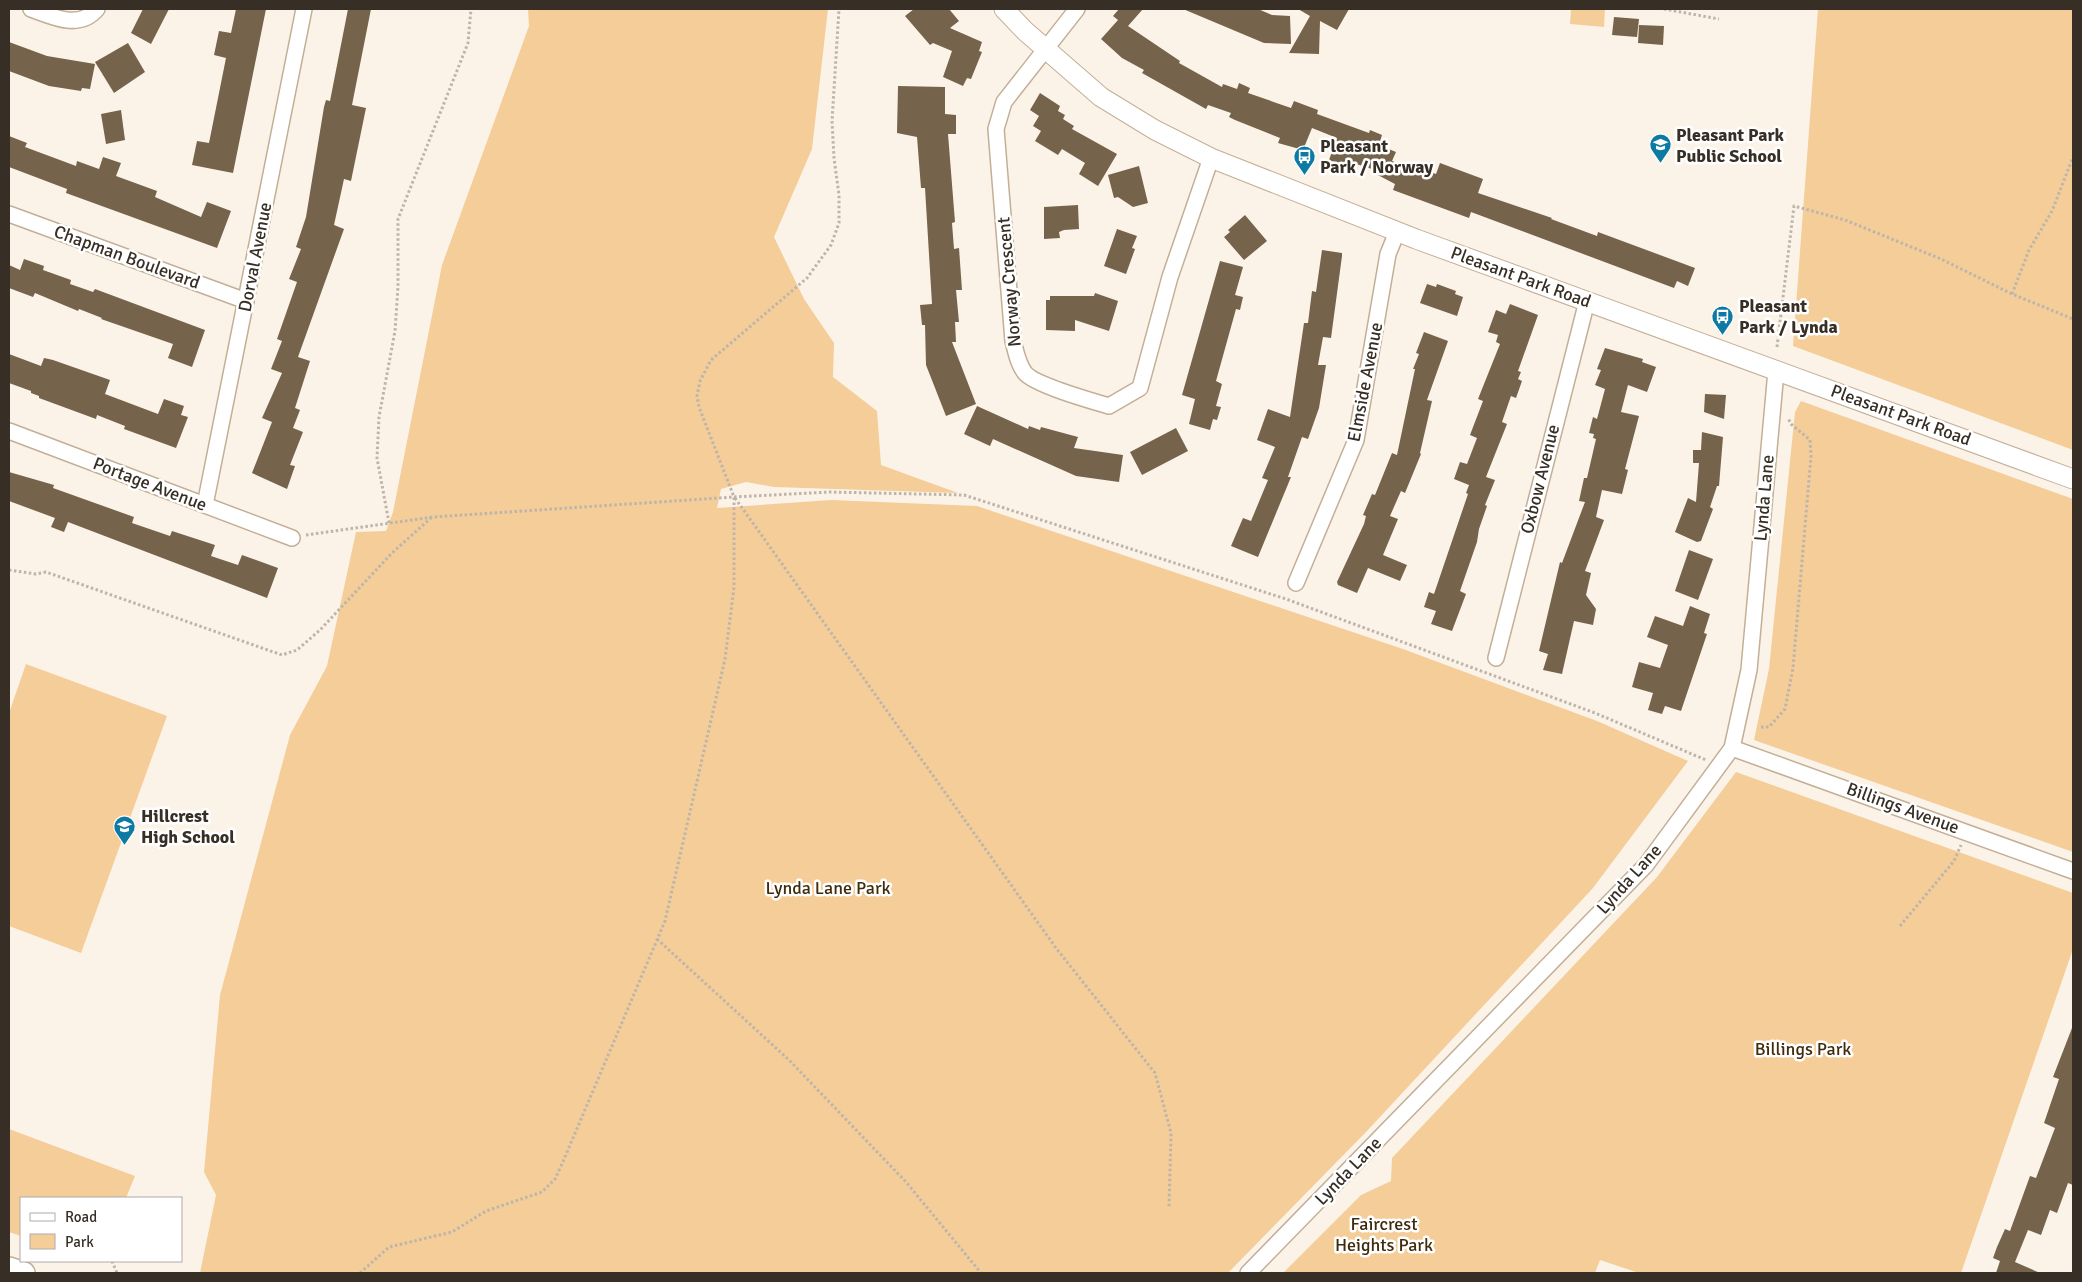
<svg xmlns="http://www.w3.org/2000/svg" width="2082" height="1282" font-family="Signika,sans-serif">
<style>
.green{fill:#f4cd99}
.building{fill:#75634b}
.lines{fill:none;stroke-linecap:round;stroke-linejoin:round}
.minor-casing{stroke:#c3af96;stroke-width:18}
.tertiary-casing{stroke:#c3af96;stroke-width:21}
.secondary-casing{stroke:#c3af96;stroke-width:24}
.path{stroke:#beb5aa;stroke-width:3;stroke-dasharray:2.5 2.5;stroke-linecap:butt}
.minor{stroke:#fff;stroke-width:15}
.tertiary{stroke:#fff;stroke-width:19}
.secondary{stroke:#fff;stroke-width:21}
.labels{text-anchor:middle;stroke-width:5;stroke-linejoin:round;paint-order:stroke}
.poi-label{font-size:18px;font-weight:bold;fill:#372f25;stroke:#fff;text-anchor:start}
.street-label{font-size:18px;fill:#372f25;stroke:#fff}
.park-label{font-size:18px;fill:#402b0c;stroke:#fff}
</style>
<rect width="100%" height="100%" fill="#fcf3e8"/>
<g class="green">
<path d="M528 9H828L812 149 774 237 804 299 834 343 833 377 877 411 881 465 958 493 774 487 746 482 721 489 717 508 831 500 977 506 1403 649 1597 721 1688 761 1593 888 1366 1132 1228 1273H200L216 1195 204 1172 220 995 290 735 327 666 356 532 386 531 393 512 442 265 529 26Z"/>
<path d="M1571 9H1605L1604 27 1570 24Z"/>
<path d="M1818 9H2073V450L1793 346Z"/>
<path d="M1801 401 2073 499V852L1754 740 1769 669 1795 412Z"/>
<path d="M26 664 167 716 81 953 9 926V713Z"/>
<path d="M1736 772 2073 893V949L1961 1273H1639L1600 1260 1595 1273H1283L1361 1195 1391 1181 1392 1158 1657 877Z"/>
<path d="M9 1129 135 1176 126 1198H21V1236L9 1232Z"/>
</g>
<g class="building">
<path d="M143 9H169L151 44 131 33Z"/>
<path d="M236 9H266L233 173 192 165 197 141 209 143 226 58 214 55 219 31 231 33Z"/>
<path d="M348 9H371L352 105 366 108 351 181 344 179 334 225 344 229 298 357 310 361 295 408 300 410 293 428 303 432 290 465 295 466 287 489 252 473 272 422 262 418 282 373 271 369 282 341 277 339 297 282 289 279 301 249 296 247 306 217 324 107 326 100 330 101Z"/>
<path d="M914 9H949L959 21 950 28 982 42 979 51 982 52 971 79 967 78 963 86 943 77 952 51 933 43 930 45 905 16Z"/>
<path d="M1119 9H1143L1128 26 1180 61 1179 63 1222 87 1223 84 1237 89 1239 83 1250 88 1248 93 1291 108 1294 101 1318 110 1317 114 1369 133 1370 130 1382 135 1379 145 1396 152 1392 161 1419 171 1420 168 1436 174 1440 163 1483 179 1478 193 1552 218 1551 219 1597 236 1598 232 1695 268 1688 286 1677 281 1674 288 1471 212 1469 218 1393 190 1395 184 1374 173 1375 170 1350 162 1348 167 1329 160 1337 138 1312 128 1303 150 1278 143 1280 138 1235 120 1229 117 1231 113 1208 105 1206 109 1142 73 1144 70 1122 58 1101 39 1118 20 1113 16Z"/>
<path d="M1183 9H1258L1272 15 1290 16 1291 44 1264 43Z"/>
<path d="M1298 9H1349L1337 30 1320 21 1319 54 1289 53 1310 16Z"/>
<path d="M1614 17 1639 19 1637 37 1612 35Z"/>
<path d="M1639 25 1664 26 1663 45 1638 43Z"/>
<path d="M9 42 47 56 95 64 90 89 82 88 81 91 49 86 9 71Z"/>
<path d="M128 43 145 72 114 93 95 62Z"/>
<path d="M898 86 945 87V114L956 115V134H948L955 222 952 223 954 249 959 248 962 290H956L959 322H955L956 342H952L976 404 946 416 926 365 925 325H922L920 305 932 304 925 188H921L917 137 897 133Z"/>
<path d="M1040 93 1060 106 1058 111 1065 115 1063 119 1074 126 1072 129 1117 154 1098 186 1079 174 1085 163 1062 149 1058 155 1035 141 1041 131 1033 126 1039 116 1030 110Z"/>
<path d="M121 110 125 140 106 144 101 114Z"/>
<path d="M9 136 27 143 25 147 76 166 77 161 99 169 103 157 121 163 116 176 157 191 155 197 201 217 207 202 231 211 217 248 66 193 67 189 9 167Z"/>
<path d="M1139 166 1148 203 1133 207 1118 197 1114 198 1108 175Z"/>
<path d="M1078 205 1079 229 1064 230 1059 232 1060 238 1044 239V207Z"/>
<path d="M1245 215 1267 241 1244 260 1224 237 1230 232 1228 230Z"/>
<path d="M1117 229 1137 236 1132 248 1135 249 1126 274 1104 266Z"/>
<path d="M1322 250 1342 253V256L1331 338 1323 337 1318 365H1326L1319 408 1308 439 1302 437 1288 477H1291L1258 557 1231 546 1243 518 1251 521 1268 480 1262 478 1275 447 1257 440 1268 409 1290 417 1304 323H1308L1312 291 1316 292Z"/>
<path d="M24 259 44 266 43 270 71 280 70 284 93 292 95 289 205 330 192 367 168 358 173 344 101 319 102 318 79 309 78 311 35 293 33 297 9 288V265L20 270Z"/>
<path d="M1220 261 1243 267 1235 295 1243 297 1240 310 1236 309 1216 381 1222 384 1216 406 1221 407 1217 420 1213 419 1210 430 1189 424 1195 399 1182 395Z"/>
<path d="M1427 284 1436 287 1437 284 1456 291 1455 294 1463 297 1457 316 1420 303Z"/>
<path d="M1095 293 1118 301 1109 331 1075 320V331L1046 330V300H1050V296H1094Z"/>
<path d="M1510 304 1538 315 1518 371 1521 372 1518 379 1522 381 1516 398 1511 396 1502 422 1507 424 1486 477 1495 480 1485 505 1487 506 1479 529 1477 542 1460 591 1466 594 1452 631 1431 624 1436 611 1424 607 1429 592 1434 594 1468 494 1466 493 1469 485 1454 479 1460 462 1467 464 1477 438 1470 435 1483 401 1478 399 1500 344 1496 342 1498 335 1488 332 1496 310 1506 314Z"/>
<path d="M1424 332 1448 341 1427 400 1432 401 1420 453 1421 454 1405 493 1401 491 1390 516 1398 519 1383 555 1407 565 1400 581 1368 568 1357 593 1338 585 1337 582 1364 524 1366 516 1363 515 1372 494 1375 495 1392 453 1397 455 1415 369H1413L1419 354 1416 353Z"/>
<path d="M1605 348 1643 359 1642 362 1656 367 1647 392 1628 385 1621 412 1639 416 1625 469 1628 470 1622 494 1602 490 1596 517 1604 520 1585 571 1591 573 1586 595 1596 609 1593 625 1574 621 1562 674 1543 670 1548 654 1539 651 1560 562 1562 563 1585 502 1579 501 1584 478H1587L1596 439 1593 438 1594 434 1589 433 1593 417 1597 419 1605 389 1595 385 1601 370 1597 369Z"/>
<path d="M9 354 41 366 44 358 53 360 110 380 105 394 158 414 164 399 184 406 181 415 188 417 176 448 124 429 125 426 97 415 96 419 39 398V396L31 393V391L9 383Z"/>
<path d="M1705 394 1726 395 1724 419 1704 412Z"/>
<path d="M977 406 1028 429 1029 426 1040 430 1041 427 1078 437 1074 448 1123 455 1119 482 1076 476 993 439 990 446 964 434Z"/>
<path d="M1176 428 1188 451 1142 475 1130 452Z"/>
<path d="M1702 432 1723 437 1719 486H1717L1710 507 1713 509 1701 541 1697 542 1675 532 1688 498 1696 502 1699 463H1693V450H1701Z"/>
<path d="M9 472 54 485 53 488 134 517 132 523 170 536 172 531 215 545 211 556 238 565 242 555 278 568 267 598 68 522 64 532 51 527 55 518 9 501Z"/>
<path d="M1689 550 1713 559 1698 600 1675 591Z"/>
<path d="M1690 606 1710 614 1704 633 1707 634 1681 711 1665 706 1662 714 1648 710 1653 693 1632 687 1639 662 1660 668 1668 645 1647 637 1655 616 1683 626Z"/>
<path d="M2072 1028 2073 1185 2068 1183 2057 1213 2050 1210 2041 1235 2028 1230 2015 1262 2040 1273H1996L2000 1261 1993 1258 1997 1247 2005 1229 2010 1231 2030 1176 2036 1178 2055 1128 2044 1123 2059 1079 2053 1077Z"/>
</g>
<g class="lines">
<defs>
<g id="minor">
<path d="M31 9C53 17 79 30 97 9"/>
<path d="M1077 9 1004 102 996 129 1013 341C1016 352 1018 364 1025 373 1035 385 1092 401 1109 406L1140 388 1170 277 1211 158"/>
<path d="M9 214 246 301"/>
<path d="M9 431 292 538"/>
<path d="M205 505 304 9"/>
<path d="M1296 583 1356 440 1388 254 1397 232"/>
<path d="M1496 658 1587 301"/>
<path d="M1732 748 2073 871"/>
<path d="M1248 1273 1646 865 1732 748 1749 670 1776 371"/>
</g>
<path id="tertiary" d="M1004 9 1025 31 1101 97 1155 130 1211 158 1416 239 2073 479"/>
<path id="secondary" d="M9 1268 24 1273"/>
</defs>
<use href="#minor" class="minor-casing"/>
<use href="#tertiary" class="tertiary-casing"/>
<use href="#secondary" class="secondary-casing"/>
<g class="path">
<path d="M1664 9 1719 19"/>
<path d="M2012 294 2029 250 2052 211 2073 157"/>
<path d="M1777 347 1794 206 1845 220 1941 259 2012 294 2073 319"/>
<path d="M735 498 1056 948 1155 1073 1171 1133 1169 1208"/>
<path d="M389 523 377 458 379 417 395 331 398 287V219L468 43 471 9"/>
<path d="M306 535 433 517 734 497 829 492 964 495 1286 599 1595 713 1706 760"/>
<path d="M9 570 36 574 46 572 282 655 297 650 320 630 392 553 432 517"/>
<path d="M1761 727H1769L1785 709 1793 668 1811 456 1810 440 1791 424 1788 418"/>
<path d="M1900 926 1954 861 1961 845"/>
<path d="M657 939 789 1060 906 1182 981 1273"/>
<path d="M112 1261 117 1273"/>
<path d="M360 1273 389 1247 452 1232 486 1211 542 1192 555 1179 562 1164 665 921 725 659 734 587V497L699 407 697 396 700 381 711 360 807 278 831 245 839 223V195L834 158 832 121 839 9"/>
</g>
<use href="#minor" class="minor"/>
<use href="#tertiary" class="tertiary"/>
<use href="#secondary" class="secondary"/>
</g>
<defs>
<symbol id="school-pin" viewBox="-11 -11 22 30"><path d="M0 17L-7.5 6A9.5 9.5 0 1 1 7.5 6Z" fill="#0c7aa3" stroke="#fff"/><path d="M0-5L7-2L0 1L-7-2ZM-4 1L0 2.5L4 1V4Q0 6-4 4Z" fill="#fff"/></symbol>
<symbol id="bus-pin" viewBox="-11 -11 22 30"><path d="M0 17L-7.5 6A9.5 9.5 0 1 1 7.5 6Z" fill="#0c7aa3" stroke="#fff"/><path d="M-5-6H5V4H4V6H2V4H-2V6H-4V4H-5ZM-3.5-4V0h7V-4ZM-3.5 1.2v1.5H-2V1.2ZM2 1.2v1.5H3.5V1.2Z" fill="#fff"/></symbol>
</defs>
<g fill-rule="evenodd">
<use href="#school-pin" x="1648" y="132" width="25" height="34"/>
<use href="#bus-pin" x="1292" y="144" width="25" height="34"/>
<use href="#bus-pin" x="1710" y="304" width="25" height="34"/>
<use href="#school-pin" x="112" y="814" width="25" height="34"/>
</g>
<g class="labels">
<g class="poi-label">
<text x="1676" y="141">Pleasant Park<tspan x="1676" dy="21">Public School</tspan></text>
<text x="1320" y="152">Pleasant<tspan x="1320" dy="21">Park / Norway</tspan></text>
<text x="1739" y="312">Pleasant<tspan x="1739" dy="21">Park / Lynda</tspan></text>
<text x="141" y="822">Hillcrest<tspan x="141" dy="21">High School</tspan></text>
</g>
<g class="street-label">
<text transform="translate(127 257) rotate(20)" y="6">Chapman Boulevard</text>
<text transform="translate(255 257) rotate(-79)" y="6">Dorval Avenue</text>
<text transform="translate(1521 277) rotate(20)" y="6">Pleasant Park Road</text>
<text transform="translate(1009 282) rotate(-95)" y="6">Norway Crescent</text>
<text transform="translate(1365 382) rotate(-79)" y="6">Elmside Avenue</text>
<text transform="translate(1901 415) rotate(20)" y="6">Pleasant Park Road</text>
<text transform="translate(1540 479) rotate(-76)" y="6">Oxbow Avenue</text>
<text transform="translate(150 484) rotate(21)" y="6">Portage Avenue</text>
<text transform="translate(1764 498) rotate(-85)" y="6">Lynda Lane</text>
<text transform="translate(1903 808) rotate(20)" y="6">Billings Avenue</text>
<text transform="translate(1629 879) rotate(-48)" y="6">Lynda Lane</text>
<text transform="translate(1348 1171) rotate(-46)" y="6">Lynda Lane</text>
</g>
<g class="park-label">
<text x="828" y="894">Lynda Lane Park</text>
<text x="1803" y="1055">Billings Park</text>
<text x="1384" y="1230">Faircrest<tspan x="1384" dy="21">Heights Park</tspan></text>
</g>
</g>
<rect width="2082" height="1282" fill="none" stroke="#372f25" stroke-width="20"/>
<rect x="20" y="1197" width="162" height="65" fill="#ffffff" stroke="#afaca8"/>
<rect x="30" y="1213" width="25" height="8" fill="#ffffff" stroke="#afaca8"/>
<text x="65" y="1222" font-size="15" fill="#372f25">Road</text>
<rect x="30" y="1234" width="25" height="15" fill="#f4cd99" stroke="#afaca8"/>
<text x="65" y="1247" font-size="15" fill="#372f25">Park</text>
</svg>
